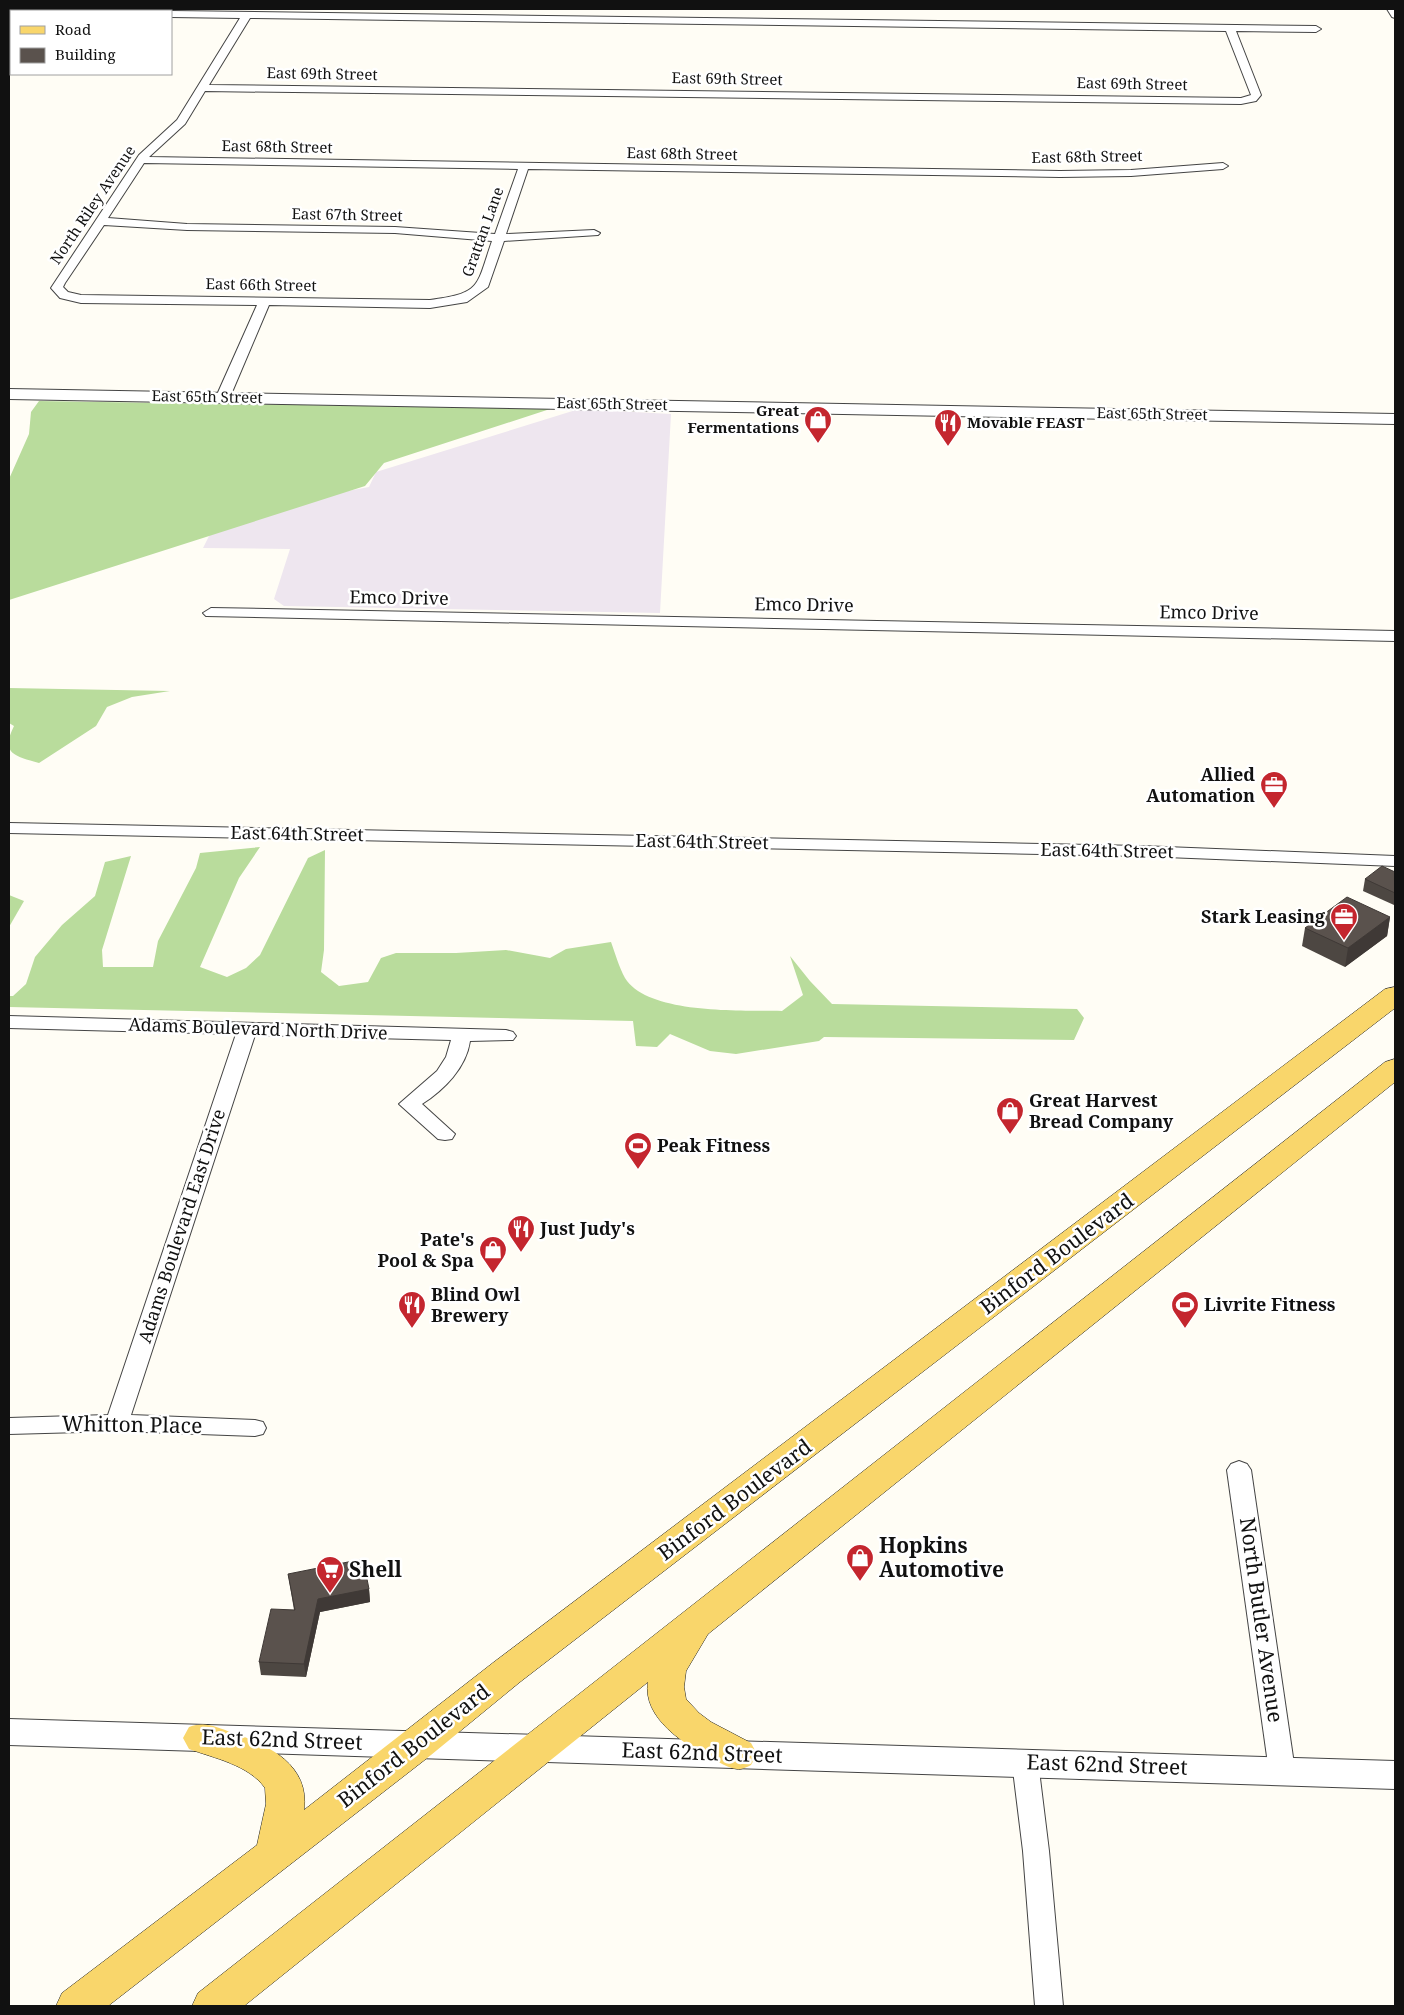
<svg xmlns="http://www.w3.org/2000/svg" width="1404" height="2015" font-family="'Noto Serif',serif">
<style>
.industrial{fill:#eee6ef}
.forest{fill:#b9dc9c}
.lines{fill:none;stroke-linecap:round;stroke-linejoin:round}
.minor-casing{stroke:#444;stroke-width:2}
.tertiary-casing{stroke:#444;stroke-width:2}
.primary-casing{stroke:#222;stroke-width:1}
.minor{fill:#fff;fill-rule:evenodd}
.tertiary{fill:#fff;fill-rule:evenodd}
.primary{fill:#f9d66b;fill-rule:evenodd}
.wall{fill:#4d4742}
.shaded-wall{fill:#3f3936}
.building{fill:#5a524d;stroke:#3f3936}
.labels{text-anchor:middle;stroke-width:5;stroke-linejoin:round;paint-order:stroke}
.far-street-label{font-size:15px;fill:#111;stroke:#fff}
.far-poi-label{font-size:15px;font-weight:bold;fill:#111;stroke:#fff;text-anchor:end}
.street-label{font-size:18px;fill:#111;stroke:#fff}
.poi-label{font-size:18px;font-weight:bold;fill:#111;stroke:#fff;text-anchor:start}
.near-street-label{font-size:21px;fill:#111;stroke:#fff}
.near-poi-label{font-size:21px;font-weight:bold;fill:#111;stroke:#fff;text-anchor:start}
</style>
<rect width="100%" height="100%" fill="#fffdf5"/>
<path class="industrial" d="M579 409 671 414 660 613 284 606 274 599 290 549 203 548 210 534 321 496 369 487 376 472Z"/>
<g class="forest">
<path d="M39 401 550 409 384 463 365 486 9 600V479L29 434 31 412Z"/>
<path d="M9 688 170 691 132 697 107 707 96 726 39 763C15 756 0 754 14 726L9 723Z"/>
<path d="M260 847 239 878 200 967 227 977 246 968 260 955 308 858 325 850 324 950 321 972 339 986 368 982 381 958 396 953H456L506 950 550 958 566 949 611 942C615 953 619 967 625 978 648 1015 742 1010 782 1011L803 995 790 956 810 981 832 1004 1077 1009 1084 1018 1074 1040 824 1037 819 1041 736 1054 710 1051 670 1034 657 1047 636 1046 633 1021 9 1007V996H13L26 984 35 957 62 925 95 896 105 862 131 856 102 950 103 967H153L158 941 196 868 200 853Z"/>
<path d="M9 895 24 901 9 927Z"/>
</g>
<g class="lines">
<defs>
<g id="minor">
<path d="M9 9H36L39 11H11L9 14Z"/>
<path d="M1387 9H1395V18L1392 17Z"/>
<path d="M171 11 1316 26 1321 29 1316 32 1236 31 1261 95 1256 101 1241 104 205 91 185 124 149 157 1060 171 1131 170 1223 163 1228 166 1223 169 1131 176 1060 177 528 169 506 234 594 230 600 233 598 235 504 241 488 287 467 302 430 308 269 305 230 397 223 401 216 397 257 305 81 303 60 298 51 288 139 155 177 120 240 18 171 17ZM250 18 1226 31 1251 95 1241 98 209 85ZM144 163 518 169 495 234 395 227 187 224 108 218ZM104 225 187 230 395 233 492 241C476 287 482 293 430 300L81 295 68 292 63 287 65 283Z"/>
<path d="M211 608 1395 631V641L206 616 203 613Z"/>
<path d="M9 823 1141 846 1395 856V866L1141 856 9 833Z"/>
<path d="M9 1016 506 1030 513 1032 516 1036 513 1040 470 1041C466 1068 444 1090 422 1104L455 1134 452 1139 445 1140 438 1139 399 1104 437 1071 446 1057 451 1040 255 1035 131 1415 255 1420 263 1422 266 1428 263 1434 255 1436 117 1431 9 1434V1418L108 1415 236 1034 9 1028Z"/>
<path d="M1239 1461 1247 1464 1251 1470 1295 1771 1291 1779 1282 1782 1273 1779 1269 1771 1227 1470 1231 1464Z"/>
<path d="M1025 1751 1034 1754 1038 1762 1049 1851 1063 2006H1035L1023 1851 1012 1762 1016 1754Z"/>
</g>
<g id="tertiary">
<path d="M9 389 1395 414V424L9 399Z"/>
<path d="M9 1719 1395 1761V1789L9 1745Z"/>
</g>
<g id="primary">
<path d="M1395 987V1008L520 1682 431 1755 108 2006H56L62 1993 257 1845 266 1804 265 1788C249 1765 214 1758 189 1749L183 1738 189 1727C206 1721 216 1727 233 1733 269 1745 310 1765 304 1810L494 1662 1385 989Z"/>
<path d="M1395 1059V1082L708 1634 686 1671 684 1687 686 1699 699 1713 711 1722 751 1743 757 1754 751 1765C747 1767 741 1770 737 1769 728 1768 719 1762 711 1758 685 1745 642 1718 648 1682L244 2006H192L198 1993 1385 1062Z"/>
</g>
</defs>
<use href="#minor" class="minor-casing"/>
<use href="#tertiary" class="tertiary-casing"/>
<use href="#primary" class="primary-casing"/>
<use href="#minor" class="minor"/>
<use href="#tertiary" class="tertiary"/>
<use href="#primary" class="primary"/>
</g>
<g class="wall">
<path d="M1395 872V904L1394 905 1363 891 1365 879Z"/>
<path d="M1390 917 1387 936 1345 967 1302 946 1305 928Z"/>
<path d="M288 1574 369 1589 370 1602 320 1612 306 1677 261 1675 259 1662 294 1610Z"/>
</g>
<g class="shaded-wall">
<path d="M1390 917 1387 936 1345 967 1348 948Z"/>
<path d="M369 1589 370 1602 320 1612 306 1677 304 1664 318 1599Z"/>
</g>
<g class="building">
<path d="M1382 866 1395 872V893L1365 879Z"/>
<path d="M1347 897 1390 917 1348 948 1305 928Z"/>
<path d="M363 1559 369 1589 318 1599 304 1664 259 1662 271 1609 295 1610 288 1574Z"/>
</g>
<defs>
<symbol id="shop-pin" viewBox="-11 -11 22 30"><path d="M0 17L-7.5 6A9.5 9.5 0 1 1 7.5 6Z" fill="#c4262e" stroke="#fff"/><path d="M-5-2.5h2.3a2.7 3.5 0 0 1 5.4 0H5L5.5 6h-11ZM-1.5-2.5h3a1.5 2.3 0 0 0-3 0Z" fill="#fff"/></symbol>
<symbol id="restaurant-pin" viewBox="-11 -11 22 30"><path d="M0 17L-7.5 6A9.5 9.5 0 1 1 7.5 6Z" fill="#c4262e" stroke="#fff"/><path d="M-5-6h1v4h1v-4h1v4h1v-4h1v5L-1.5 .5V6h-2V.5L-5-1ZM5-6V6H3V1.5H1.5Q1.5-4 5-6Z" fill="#fff"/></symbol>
<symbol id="office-pin" viewBox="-11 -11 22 30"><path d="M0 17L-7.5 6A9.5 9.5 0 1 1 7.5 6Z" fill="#c4262e" stroke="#fff"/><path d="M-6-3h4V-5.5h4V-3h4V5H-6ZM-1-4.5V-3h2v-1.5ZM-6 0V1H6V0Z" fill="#fff"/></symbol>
<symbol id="stadium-pin" viewBox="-11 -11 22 30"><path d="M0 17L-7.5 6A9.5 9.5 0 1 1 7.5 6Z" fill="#c4262e" stroke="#fff"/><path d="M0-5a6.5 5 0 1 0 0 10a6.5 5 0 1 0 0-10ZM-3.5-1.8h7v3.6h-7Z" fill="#fff"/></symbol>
<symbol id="supermarket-pin" viewBox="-11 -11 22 30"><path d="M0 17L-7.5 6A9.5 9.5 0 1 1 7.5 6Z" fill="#c4262e" stroke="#fff"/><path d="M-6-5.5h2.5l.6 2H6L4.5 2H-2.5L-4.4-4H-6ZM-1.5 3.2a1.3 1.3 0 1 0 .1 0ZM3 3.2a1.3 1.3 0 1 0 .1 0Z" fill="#fff"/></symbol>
</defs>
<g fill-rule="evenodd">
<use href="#shop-pin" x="802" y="404" width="32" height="43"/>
<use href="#restaurant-pin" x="932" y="407" width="32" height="43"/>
<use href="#office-pin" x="1258" y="769" width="32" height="43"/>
<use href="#office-pin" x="1328" y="901" width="32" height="43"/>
<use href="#shop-pin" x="994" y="1095" width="32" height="43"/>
<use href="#stadium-pin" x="622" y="1130" width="32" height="43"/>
<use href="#restaurant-pin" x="505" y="1213" width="32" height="43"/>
<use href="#shop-pin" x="477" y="1234" width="32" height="43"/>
<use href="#restaurant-pin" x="396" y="1289" width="32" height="43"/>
<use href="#stadium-pin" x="1169" y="1289" width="32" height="43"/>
<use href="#shop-pin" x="844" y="1542" width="32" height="43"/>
<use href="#supermarket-pin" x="314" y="1554" width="32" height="43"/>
</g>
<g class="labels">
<g class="far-street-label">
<text transform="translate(322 74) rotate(1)" y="5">East 69th Street</text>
<text transform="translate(727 79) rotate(1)" y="5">East 69th Street</text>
<text transform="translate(1132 84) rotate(1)" y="5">East 69th Street</text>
<text transform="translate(277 147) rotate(1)" y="5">East 68th Street</text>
<text transform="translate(682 154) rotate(1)" y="5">East 68th Street</text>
<text transform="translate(1087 157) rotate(-1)" y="5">East 68th Street</text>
<text transform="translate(93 205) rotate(-56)" y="5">North Riley Avenue</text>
<text transform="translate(347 215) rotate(1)" y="5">East 67th Street</text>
<text transform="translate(483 232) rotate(-70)" y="5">Grattan Lane</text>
<text transform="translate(261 285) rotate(1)" y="5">East 66th Street</text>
<text transform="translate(207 397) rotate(1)" y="5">East 65th Street</text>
<text transform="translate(612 404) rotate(1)" y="5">East 65th Street</text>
<text transform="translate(1152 414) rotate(1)" y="5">East 65th Street</text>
</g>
<g class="far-poi-label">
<text x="799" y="416">Great<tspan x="799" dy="17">Fermentations</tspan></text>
<text x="967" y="428" text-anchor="start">Movable FEAST</text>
</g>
<g class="street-label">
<text transform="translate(399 598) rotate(1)" y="6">Emco Drive</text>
<text transform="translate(804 605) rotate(1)" y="6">Emco Drive</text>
<text transform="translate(1209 613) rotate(1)" y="6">Emco Drive</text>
<text transform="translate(297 834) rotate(1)" y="6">East 64th Street</text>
<text transform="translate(702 842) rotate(1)" y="6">East 64th Street</text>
<text transform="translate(1107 851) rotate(1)" y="6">East 64th Street</text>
<text transform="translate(258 1029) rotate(2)" y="6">Adams Boulevard North Drive</text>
<text transform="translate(182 1226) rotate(-72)" y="6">Adams Boulevard East Drive</text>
</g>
<g class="poi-label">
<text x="1255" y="781" text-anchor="end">Allied<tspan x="1255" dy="21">Automation</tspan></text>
<text x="1325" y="923" text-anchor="end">Stark Leasing</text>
<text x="1029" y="1107">Great Harvest<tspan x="1029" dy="21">Bread Company</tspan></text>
<text x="657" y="1152">Peak Fitness</text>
<text x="540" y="1235">Just Judy's</text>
<text x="474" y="1246" text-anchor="end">Pate's<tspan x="474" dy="21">Pool &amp; Spa</tspan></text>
<text x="431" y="1301">Blind Owl<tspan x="431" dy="21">Brewery</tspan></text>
<text x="1204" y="1311">Livrite Fitness</text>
</g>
<g class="near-street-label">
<text transform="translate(1057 1254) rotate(-37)" y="7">Binford Boulevard</text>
<text transform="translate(132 1425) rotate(1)" y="7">Whitton Place</text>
<text transform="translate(735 1500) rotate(-37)" y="7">Binford Boulevard</text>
<text transform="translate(1261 1620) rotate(82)" y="7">North Butler Avenue</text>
<text transform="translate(282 1740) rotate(2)" y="7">East 62nd Street</text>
<text transform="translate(414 1746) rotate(-38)" y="7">Binford Boulevard</text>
<text transform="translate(702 1753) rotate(2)" y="7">East 62nd Street</text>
<text transform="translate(1107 1765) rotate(2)" y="7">East 62nd Street</text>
</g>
<g class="near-poi-label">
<text x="879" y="1553">Hopkins<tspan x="879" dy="24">Automotive</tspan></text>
<text x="349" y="1577">Shell</text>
</g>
</g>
<rect width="1404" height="2015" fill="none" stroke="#111111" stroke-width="20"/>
<rect x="10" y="10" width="162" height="65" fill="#ffffff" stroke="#a0a0a0"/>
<rect x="20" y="26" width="25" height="8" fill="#f9d66b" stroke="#a0a0a0"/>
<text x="55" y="35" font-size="15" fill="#111111">Road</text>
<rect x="20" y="48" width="25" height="15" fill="#5a524d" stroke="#a0a0a0"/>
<text x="55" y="60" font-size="15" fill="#111111">Building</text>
</svg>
